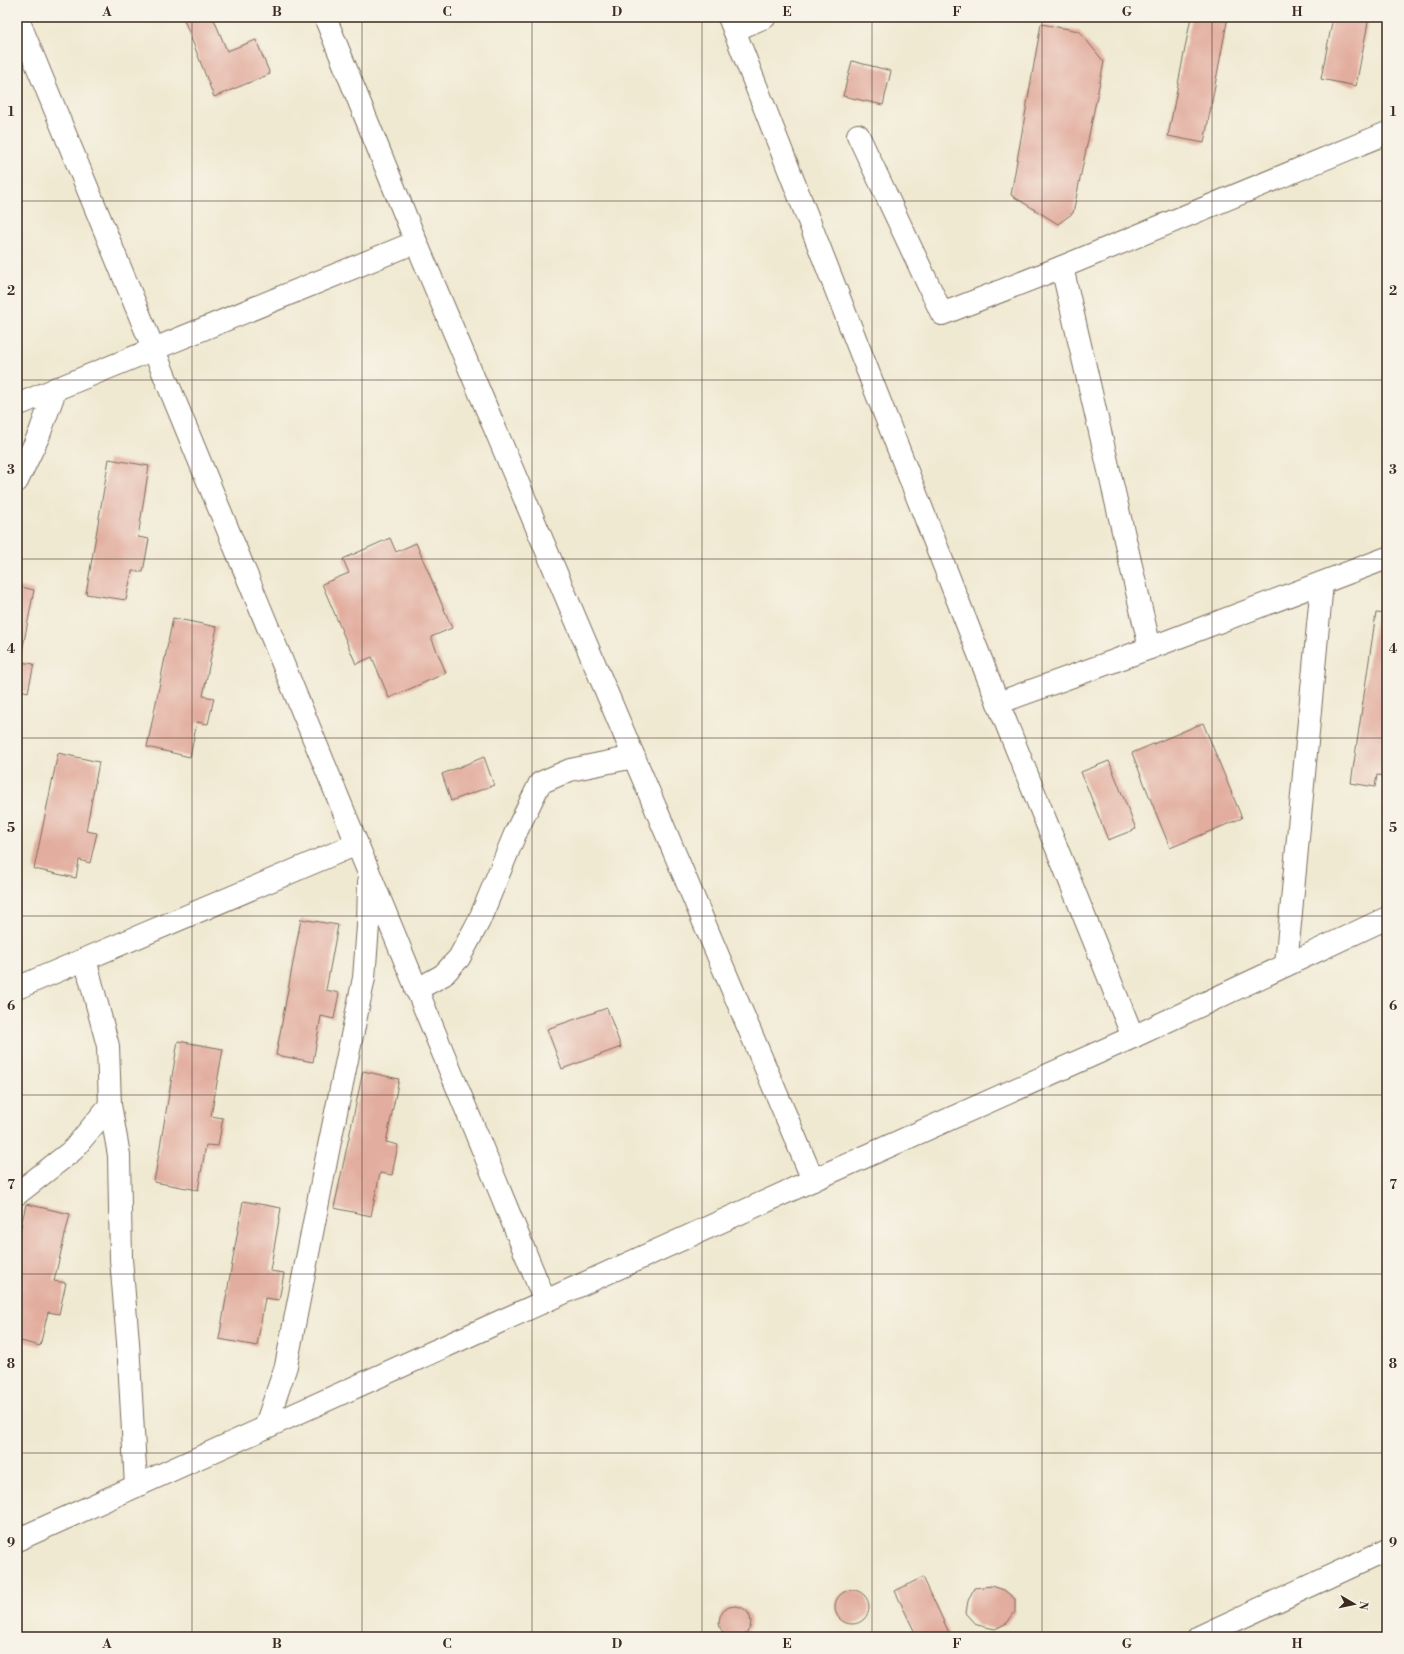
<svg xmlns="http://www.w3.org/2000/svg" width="1404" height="1654" font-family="'Libre Bodoni',serif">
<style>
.building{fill:#e2ad9f}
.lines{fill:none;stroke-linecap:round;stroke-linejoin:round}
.minor-casing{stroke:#7a6d5d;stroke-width:24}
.minor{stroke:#fff;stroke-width:22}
.grid{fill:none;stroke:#3b2a1e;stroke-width:1;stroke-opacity:0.55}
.neatline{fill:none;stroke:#3b2a1e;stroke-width:1.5}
.grid-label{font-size:13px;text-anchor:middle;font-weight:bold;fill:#3b2a1e}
</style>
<rect width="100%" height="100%" fill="#f7f3e8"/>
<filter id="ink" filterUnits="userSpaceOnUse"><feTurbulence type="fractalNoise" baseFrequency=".025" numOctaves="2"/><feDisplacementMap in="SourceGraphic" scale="8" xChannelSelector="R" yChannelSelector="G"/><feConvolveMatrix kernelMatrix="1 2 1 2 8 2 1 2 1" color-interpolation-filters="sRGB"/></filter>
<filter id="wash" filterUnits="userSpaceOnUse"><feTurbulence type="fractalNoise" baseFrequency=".012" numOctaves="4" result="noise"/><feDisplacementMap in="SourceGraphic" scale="16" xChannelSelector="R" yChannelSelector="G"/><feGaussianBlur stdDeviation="0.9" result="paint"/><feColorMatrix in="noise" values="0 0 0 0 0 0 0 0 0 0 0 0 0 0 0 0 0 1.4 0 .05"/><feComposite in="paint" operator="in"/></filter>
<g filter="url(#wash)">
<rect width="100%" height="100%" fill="#f0e9d2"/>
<g id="blocks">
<g class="building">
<path d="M183 17H213L227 51 256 40 270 74 214 97Z"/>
<path d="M1191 17H1228L1204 143 1168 136Z"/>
<path d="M1333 17H1369L1356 86 1321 79Z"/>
<path d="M1041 24 1079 31 1104 62 1073 213 1058 224 1011 195Z"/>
<path d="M852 61 891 71 883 105 843 96Z"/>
<path d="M109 459 149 466 138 537 149 539 143 572 132 571 126 600 86 594Z"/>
<path d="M390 538 396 552 416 543 452 628 431 637 446 673 389 698 372 657 356 664 322 584 349 573 343 559Z"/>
<path d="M17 586 34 590 20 662 34 664 28 692 17 689Z"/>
<path d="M1376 613 1387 614V776L1377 775 1375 787 1351 783Z"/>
<path d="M173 618 217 627 203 696 214 698 208 724 197 722 190 757 147 747Z"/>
<path d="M1203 723 1242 818 1170 848 1132 753Z"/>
<path d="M58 753 99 762 86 831 97 833 90 863 79 860 76 878 34 869Z"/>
<path d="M484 757 494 785 451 801 442 774Z"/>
<path d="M1109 761 1136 829 1108 840 1081 772Z"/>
<path d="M301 919 338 925 326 990 339 993 334 1019 321 1016 313 1062 276 1055Z"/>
<path d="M607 1008 621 1047 562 1069 547 1029Z"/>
<path d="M178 1041 223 1049 211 1116 223 1118 218 1146 206 1145 198 1190 154 1182Z"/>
<path d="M363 1071 399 1079 386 1142 398 1145 392 1175 380 1173 371 1216 334 1208Z"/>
<path d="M243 1201 281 1208 270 1271 284 1273 279 1300 265 1298 257 1346 219 1339Z"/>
<path d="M26 1204 70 1214 54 1281 66 1283 59 1314 48 1312 40 1346 17 1340V1245Z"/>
<path d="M923 1577 951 1637H917L895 1591Z"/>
<path d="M992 1586 1004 1590 1015 1599V1612L1007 1623 995 1629 977 1625 966 1613 968 1601 974 1588Z"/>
<circle cx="852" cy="1607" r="17"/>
<circle cx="735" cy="1622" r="16"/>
</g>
</g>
</g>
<g filter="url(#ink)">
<use href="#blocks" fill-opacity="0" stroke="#7a6d5d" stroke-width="1"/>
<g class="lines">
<defs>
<g id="minor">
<path d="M17 17 545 1301"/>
<path d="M325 17 416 242 813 1180"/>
<path d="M729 17 998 703 1133 1037"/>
<path d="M734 30 765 17"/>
<path d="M858 135 942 314 1062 267 1387 133"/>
<path d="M1062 267 1150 648"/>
<path d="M17 405 416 242"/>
<path d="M17 481 39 435 56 388"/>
<path d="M998 703 1150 648 1387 558"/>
<path d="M85 959 108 1046 110 1105 119 1155 121 1259 128 1342 136 1486"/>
<path d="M1286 965 1322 583"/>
<path d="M17 988 357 844"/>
<path d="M416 990 443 975 459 958 479 921 515 834 540 783 570 770 634 757"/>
<path d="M17 1194 73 1150 110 1105"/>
<path d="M265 1428 286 1366 329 1146 364 978 368 926 369 882"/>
<path d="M17 1540 813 1180 1133 1037 1387 918"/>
<path d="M1199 1637 1387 1550"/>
</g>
</defs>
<use href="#minor" class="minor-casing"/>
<use href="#minor" class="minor"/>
</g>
</g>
<path class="grid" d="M192 17V1637M362 17V1637M532 17V1637M702 17V1637M872 17V1637M1042 17V1637M1212 17V1637M17 201H1387M17 380H1387M17 559H1387M17 738H1387M17 916H1387M17 1095H1387M17 1274H1387M17 1453H1387"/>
<rect width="1404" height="1654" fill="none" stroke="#f7f3e8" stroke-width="44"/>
<g transform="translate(1354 1604) rotate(99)" stroke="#f7f3e8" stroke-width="3" paint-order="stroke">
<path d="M0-3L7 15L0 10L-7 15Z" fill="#3b2a1e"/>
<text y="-6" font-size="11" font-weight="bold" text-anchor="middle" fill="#3b2a1e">N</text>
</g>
<rect x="22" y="22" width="1360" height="1610" class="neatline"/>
<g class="grid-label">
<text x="107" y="16">A</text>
<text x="277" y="16">B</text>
<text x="447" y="16">C</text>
<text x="617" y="16">D</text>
<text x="787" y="16">E</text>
<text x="957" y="16">F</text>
<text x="1127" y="16">G</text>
<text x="1297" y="16">H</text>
<text x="11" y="116">1</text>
<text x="1393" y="116">1</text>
<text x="11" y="295">2</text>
<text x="1393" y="295">2</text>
<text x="11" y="474">3</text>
<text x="1393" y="474">3</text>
<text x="11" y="653">4</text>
<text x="1393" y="653">4</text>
<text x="11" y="832">5</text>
<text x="1393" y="832">5</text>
<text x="11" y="1010">6</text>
<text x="1393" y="1010">6</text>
<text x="11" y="1189">7</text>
<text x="1393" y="1189">7</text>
<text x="11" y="1368">8</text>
<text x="1393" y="1368">8</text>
<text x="11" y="1547">9</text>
<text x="1393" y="1547">9</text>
<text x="107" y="1648">A</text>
<text x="277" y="1648">B</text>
<text x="447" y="1648">C</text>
<text x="617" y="1648">D</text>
<text x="787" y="1648">E</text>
<text x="957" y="1648">F</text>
<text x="1127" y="1648">G</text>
<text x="1297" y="1648">H</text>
</g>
</svg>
